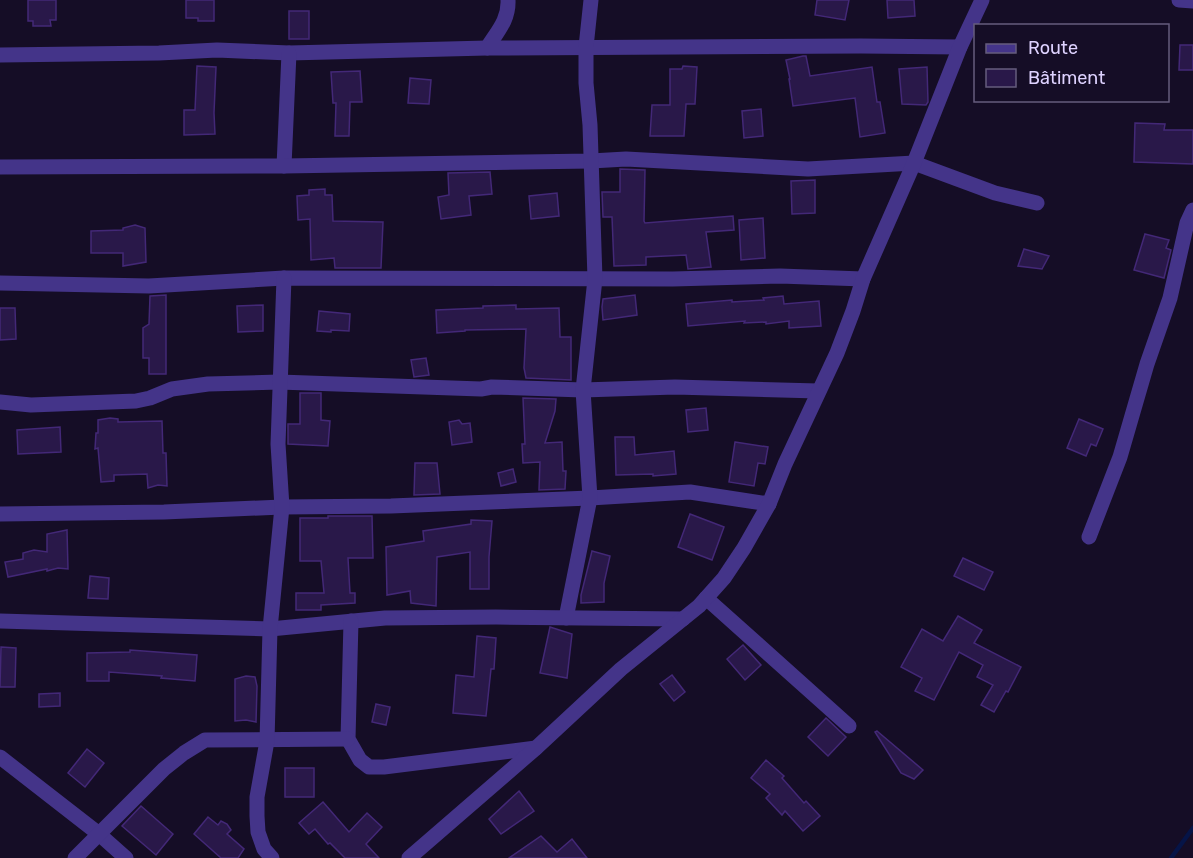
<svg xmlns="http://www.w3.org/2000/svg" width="1193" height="858" font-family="Rubik,sans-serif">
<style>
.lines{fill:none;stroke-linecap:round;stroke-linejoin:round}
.stream{stroke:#061447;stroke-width:4.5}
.building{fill:#291849;stroke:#432877;stroke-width:1.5}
.street{stroke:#443489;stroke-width:15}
</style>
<rect width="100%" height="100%" fill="#150d26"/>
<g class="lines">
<path class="stream" d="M1171 858 1193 828"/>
</g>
<g class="building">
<path d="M28 0H56V20H50L51 26H33V21H28Z"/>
<path d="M186 0H214V21H198V18H186Z"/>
<path d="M817 0H849L845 20 815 15Z"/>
<path d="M887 0H914L915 16 888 18Z"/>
<rect x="289" y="11" width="20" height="28"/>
<path d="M1180 45H1193V70H1179Z"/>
<path d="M803 56H806L810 76 872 67 877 102H880L885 133 860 137 855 98 793 106 789 79H790L786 60Z"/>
<path d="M197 66 216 67 214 113 215 134 184 135V110H195Z"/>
<path d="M683 66 697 67 695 104H686L684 136H650L652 105H670V69H682Z"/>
<path d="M927 67 928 102 926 105 902 104 899 69Z"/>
<path d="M360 71 362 102H350L349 136H335L336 103H333L331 72Z"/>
<path d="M410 78 431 80 429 104 408 103Z"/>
<path d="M761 109 763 136 744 138 742 111Z"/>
<path d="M1135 123 1165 124 1164 130H1193V164L1134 162Z"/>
<path d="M620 169 645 170 644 221 645 223 733 216 734 230 706 232 711 267 688 269 686 255 646 257V265L614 266 612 217H603L602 192H620Z"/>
<path d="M490 172 492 194 469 196 471 215 441 219 438 197 449 195 448 173Z"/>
<path d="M815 180V213L792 214 791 181Z"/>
<path d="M325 189V195H332L333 221 383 222 381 268H335L334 258 311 260 310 219 298 220 297 196 309 195V190Z"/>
<path d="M557 193 559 216 531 219 529 196Z"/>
<path d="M763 218 765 258 741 260 739 220Z"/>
<path d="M135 225 145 228 146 262 123 266V253H91V231L123 230V228Z"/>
<path d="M1145 234 1169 240 1166 248 1171 250 1164 278 1134 270Z"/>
<path d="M1024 249 1049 256 1042 269 1018 266Z"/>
<path d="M166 295V374H149V358H143V328L149 324 150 296Z"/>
<path d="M635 295 637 315 603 320 602 307 603 299Z"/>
<path d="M783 296 784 304 819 301 821 326 789 328V321L766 324V322L744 323 745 321 688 326 686 304 732 300V302L764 300 763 298Z"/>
<path d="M263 305V331L238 332 237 306Z"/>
<path d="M516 305V309L559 308 560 337H571V380L526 378 524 368 526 329 465 330V331L437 333 436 310 483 308V306Z"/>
<path d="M0 308H15L16 339 0 340Z"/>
<path d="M319 311 350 314 349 331 331 330V332L317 331Z"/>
<path d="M426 358 429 375 414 377 411 360Z"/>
<path d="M300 393H321V420L330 421 328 446 288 444V424H300Z"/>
<path d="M523 398 556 399 555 411 545 443 562 442 563 471H566L565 489 539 490 540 462 523 463 522 444H525Z"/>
<path d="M706 408 708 430 688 432 686 410Z"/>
<path d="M110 418 118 419V422L162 421 163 453H166L167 486 158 485 148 488 147 474 114 475V481L101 482 98 448 95 449 96 433H98V420Z"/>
<path d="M1079 419 1103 429 1096 446 1091 444 1086 456 1067 448Z"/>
<path d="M459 420 462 424 470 423 472 442 452 445 449 422Z"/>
<path d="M60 427 61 452 18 454 17 430Z"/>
<path d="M615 437H634L635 455 674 451 676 474 653 476V474L616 475Z"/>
<path d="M735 442 768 447 765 464 758 463 754 486 729 482Z"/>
<path d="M415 463H437L440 494 414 495Z"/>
<path d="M513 469 516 482 501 486 498 473Z"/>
<path d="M690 514 724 527 712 560 678 547Z"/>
<path d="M328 516H372L373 558H348L350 593H355V603L321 605V610H296V593H324L321 561H300V518H328Z"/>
<path d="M471 520 492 521 489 557V589H470V552L437 557 436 606 411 603 410 591 387 595 386 547 424 541 423 531 471 524Z"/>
<path d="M67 530 68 569 58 568 47 571V569L8 577 5 562 23 559V553L34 550 47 552V534Z"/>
<path d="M592 551 610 556 604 583V602L581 603V595Z"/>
<path d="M963 558 993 572 984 590 954 576Z"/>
<path d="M90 576 109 578 108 599 88 598Z"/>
<path d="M958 616 982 630 974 643 1021 667 1008 692 1006 691 994 712 981 705 993 685 977 677 983 665 959 652 934 700 915 691 922 678 901 667 922 629 943 641Z"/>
<path d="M550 627 572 634 567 678 540 673Z"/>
<path d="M477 636 496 638 494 669H491L486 716 453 713 456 675 474 677Z"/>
<path d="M743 645 761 665 745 680 727 659Z"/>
<path d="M1 647 16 648 15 687H0Z"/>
<path d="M130 650 197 655 195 681 161 678 162 676 109 672V681H87V653L130 652Z"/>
<path d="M672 675 685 692 674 701 660 684Z"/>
<path d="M246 676 255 677 257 686 256 722 246 720 235 721V679Z"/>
<path d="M60 693V706L39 707V694Z"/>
<path d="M376 704 390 707 386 725 372 722Z"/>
<path d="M826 718 846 737 828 756 808 737Z"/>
<path d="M877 731 923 770 914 779 901 773 875 732Z"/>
<path d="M87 749 104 763 85 787 68 773Z"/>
<path d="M766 760 784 776 782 778 804 803 806 801 820 816 803 831 785 811 782 815 766 798 770 794 751 778Z"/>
<rect x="285" y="768" width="29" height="29"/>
<path d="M519 791 534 811 501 834 489 819Z"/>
<path d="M323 802 349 832 367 813 382 827 366 844 379 858H345L330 843 328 844 315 829 309 834 299 823Z"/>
<path d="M141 806 173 834 156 855 122 826Z"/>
<path d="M208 817 218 825 221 821 227 824 231 830 227 834 244 849 238 858H221L194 834Z"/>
<path d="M541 836 557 852 572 839 587 858H509Z"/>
</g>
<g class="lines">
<g class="street">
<path d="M1179 0 1193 1"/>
<path d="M487 48C497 32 509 20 508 0"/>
<path d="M0 55 159 53 217 50 289 53 487 48 861 46 960 47"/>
<path d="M284 166 289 53"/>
<path d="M0 167 284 166 591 161 626 159 808 169 914 163 995 193 1037 203"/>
<path d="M0 283 149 286 284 278 673 279 780 276 863 279"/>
<path d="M0 402 31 405 136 401 150 398 172 389 208 384 279 382 481 389 492 387 583 390 675 387 818 391"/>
<path d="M0 514 164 512 282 507 391 506 590 498 690 492 769 504"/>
<path d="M1089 537 1120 457 1147 364 1170 298 1187 223 1193 210"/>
<path d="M706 598 849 726"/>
<path d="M566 618 590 498 583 390 595 279 590 125 586 83V47L591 0"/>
<path d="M0 621 270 629 385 618 496 617 683 619"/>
<path d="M351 621 348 739 360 760 369 767H384L536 748"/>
<path d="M0 757 99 834 126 858"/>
<path d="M75 858 164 769 184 753 205 740 348 739"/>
<path d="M272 858 264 849 258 832 257 816V797L267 741 270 629 282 507 278 444 284 278"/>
<path d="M409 858 536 748 621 669 699 606 724 578 744 548 769 504 785 464 837 353 853 311 863 279 914 163 960 47 982 0"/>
</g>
</g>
<rect x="974" y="24" width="195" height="78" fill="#150d26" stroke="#655c7d" stroke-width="1.5"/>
<rect x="986" y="44" width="30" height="9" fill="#443489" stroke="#655c7d" stroke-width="1.5"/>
<text x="1028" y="54" font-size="18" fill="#ded2ff">Route</text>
<rect x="986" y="69" width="30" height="18" fill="#291849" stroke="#655c7d" stroke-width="1.5"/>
<text x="1028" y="84" font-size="18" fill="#ded2ff">Bâtiment</text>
</svg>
